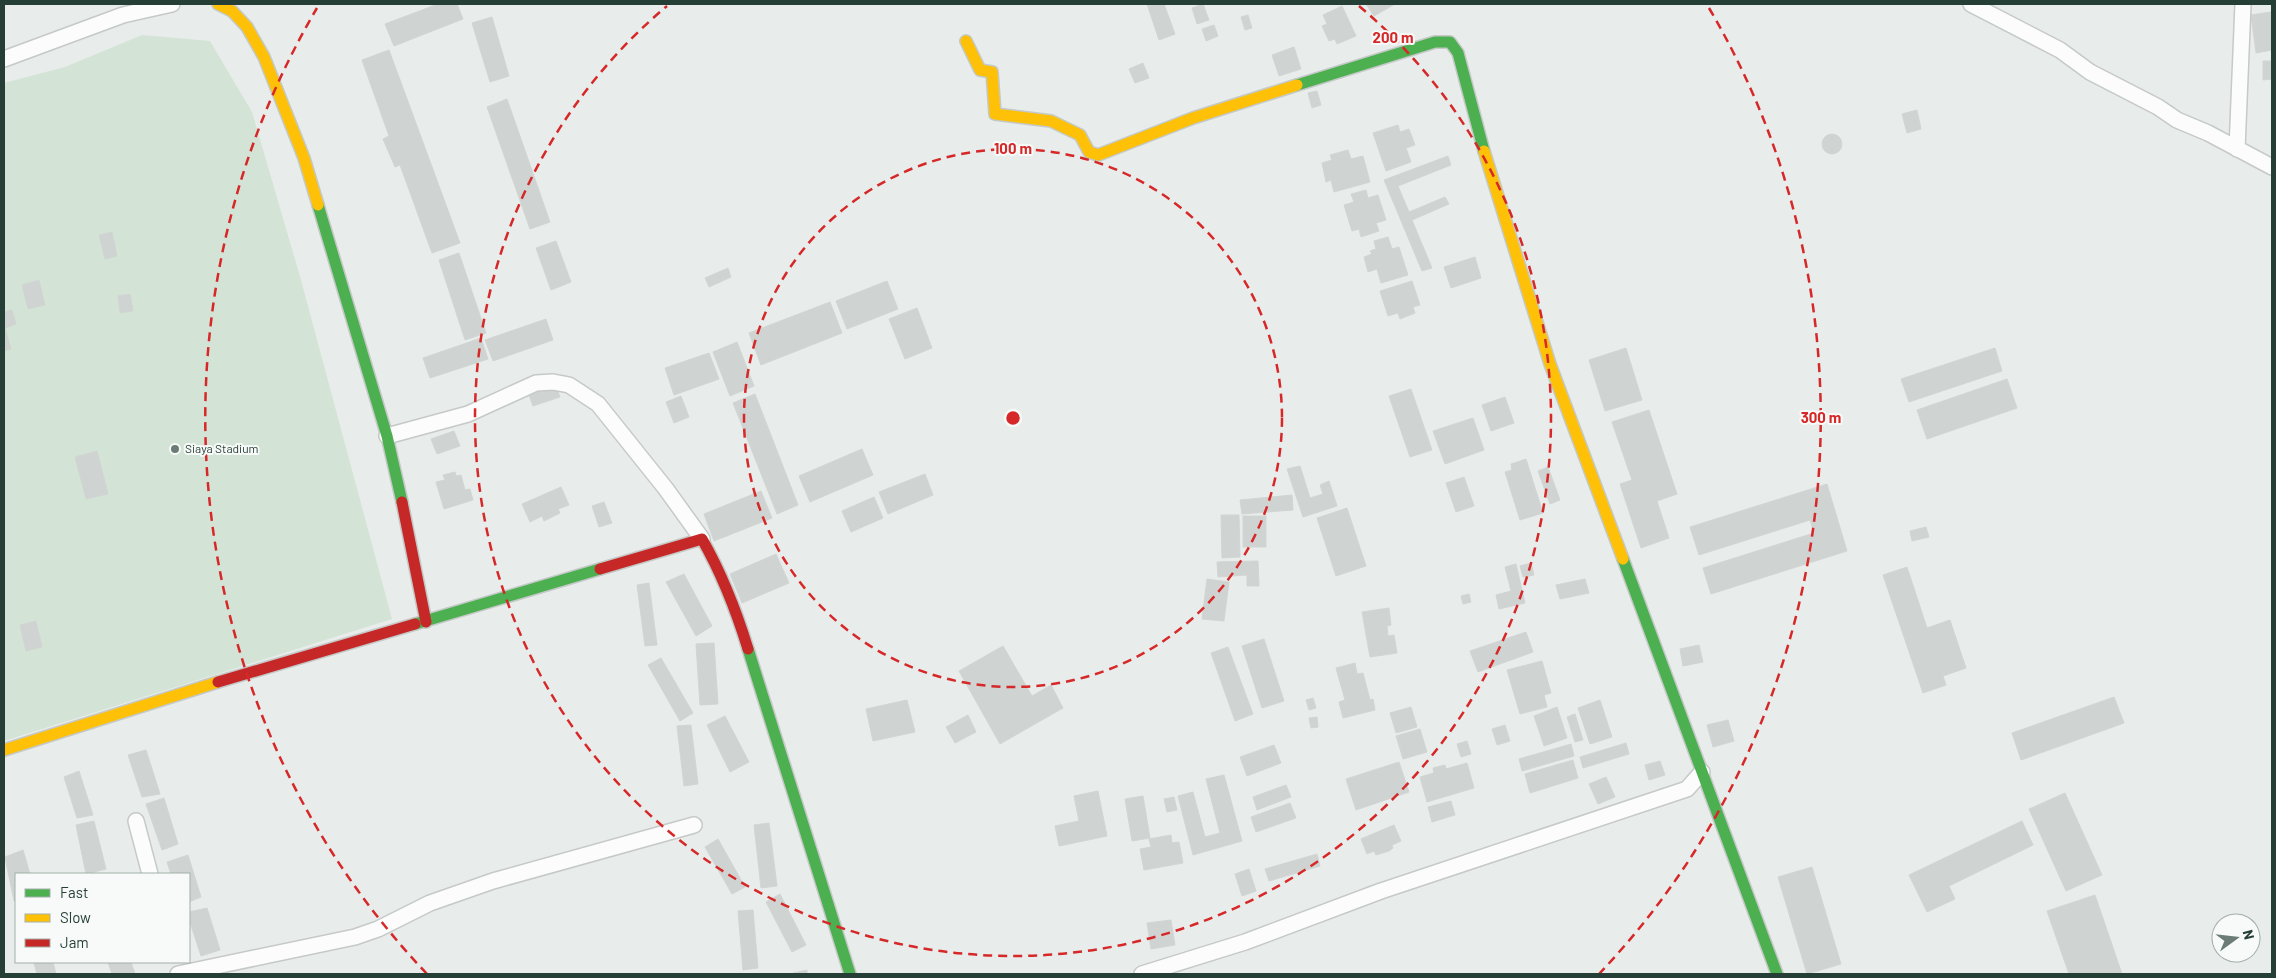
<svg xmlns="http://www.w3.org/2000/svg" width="2276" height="978" font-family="Barlow,sans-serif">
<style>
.green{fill:#d3e4d6}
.building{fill:#cfd3d1;stroke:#d1d5d3}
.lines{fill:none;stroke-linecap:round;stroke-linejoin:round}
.street-casing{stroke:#c5c9c7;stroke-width:18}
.fast-casing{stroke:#c4c9c7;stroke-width:14}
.slow-casing{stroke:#c4c9c7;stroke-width:14}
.jam-casing{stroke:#c4c9c7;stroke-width:14}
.street{stroke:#fcfcfc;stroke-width:15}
.fast{stroke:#4caf50;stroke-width:11}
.slow{stroke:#ffc107;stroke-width:11}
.jam{stroke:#c62828;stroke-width:11}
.ring{fill:none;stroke:#d62828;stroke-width:2.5;stroke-dasharray:9 6}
.poi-dot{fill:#6a7c75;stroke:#f7faf8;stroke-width:2}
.labels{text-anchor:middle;stroke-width:4;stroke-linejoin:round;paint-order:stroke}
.poi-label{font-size:12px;fill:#263f36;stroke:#f7faf8;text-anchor:start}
.centre{fill:#d62828;stroke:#f7faf8;stroke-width:2.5}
.ring-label{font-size:15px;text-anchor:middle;font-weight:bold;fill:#d62828;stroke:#f7faf8;stroke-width:4;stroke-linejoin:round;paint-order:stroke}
</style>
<rect width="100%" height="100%" fill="#e8ecea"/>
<path class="green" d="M142 35 210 41 252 112 301 280 392 619 4 741V83L65 67Z"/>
<g class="building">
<path d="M438 4H457L463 19 394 46 385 24Z"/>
<path d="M1147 4H1164L1175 34 1159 40Z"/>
<path d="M1203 4 1209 20 1197 24 1192 8Z"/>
<path d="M1366 4H1395L1374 16Z"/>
<path d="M1342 6 1356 36 1337 44 1335 39 1329 41 1322 26 1327 24 1323 15Z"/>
<path d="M2271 12 2272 50 2256 53 2251 15Z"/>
<path d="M1248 15 1252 28 1245 30 1241 17Z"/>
<path d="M492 17 509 76 490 82 472 23Z"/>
<path d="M1214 25 1218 36 1206 41 1202 29Z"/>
<path d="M1294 47 1301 69 1279 76 1272 55Z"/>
<path d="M389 50 460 243 432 253 400 165 395 167 383 139 389 136 362 60Z"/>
<path d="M2263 61H2272V79L2263 80Z"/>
<path d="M1143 63 1149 78 1135 83 1129 69Z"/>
<path d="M1317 91 1321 105 1312 108 1308 93Z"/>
<path d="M507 99 550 222 530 229 487 107Z"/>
<path d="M1917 110 1921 129 1907 133 1902 114Z"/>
<path d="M1398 125 1400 132 1409 129 1415 145 1406 148 1411 162 1386 171 1373 133Z"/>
<circle cx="1832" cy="144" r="10"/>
<path d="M1348 150 1351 159 1363 156 1370 182 1334 192 1331 180 1326 182 1322 163 1332 160 1330 155Z"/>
<path d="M1448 156 1451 165 1398 186 1409 212 1445 197 1449 204 1412 220 1432 268 1422 271 1384 180Z"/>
<path d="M1366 190 1368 198 1378 195 1386 220 1376 223 1379 231 1361 237 1359 229 1352 231 1344 205 1354 202 1351 194Z"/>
<path d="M112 232 117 256 105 259 99 235Z"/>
<path d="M1388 237 1392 249 1399 247 1408 275 1381 283 1377 269 1368 272 1364 257 1372 254 1370 251 1376 249 1374 241Z"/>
<path d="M556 241 571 282 551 290 536 248Z"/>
<path d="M459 253 486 333 465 340 439 260Z"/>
<path d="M1475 257 1481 278 1451 288 1444 267Z"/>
<path d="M728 268 731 277 709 287 705 278Z"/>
<path d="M39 280 45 305 28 309 22 285Z"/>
<path d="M887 281 898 309 847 329 836 301Z"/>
<path d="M1412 281 1420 305 1413 307 1415 313 1400 319 1398 313 1388 316 1380 291Z"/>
<path d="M130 294 133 311 120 313 118 296Z"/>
<path d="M830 302 842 333 761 365 749 333Z"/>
<path d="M917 308 932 348 905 359 889 319Z"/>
<path d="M12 310 16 324 5 328 11 349 4 351V312Z"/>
<path d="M546 319 553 340 493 361 485 340Z"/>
<path d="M481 338 488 359 430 378 423 358Z"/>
<path d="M737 342 754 386 730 396 713 352Z"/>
<path d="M1626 348 1642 400 1605 411 1589 360Z"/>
<path d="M1995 348 2002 371 1909 402 1901 379Z"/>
<path d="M709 353 719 379 674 395 665 368Z"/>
<path d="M2007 379 2017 408 1927 439 1917 410Z"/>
<path d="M556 386 560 397 533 406 529 395Z"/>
<path d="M1411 389 1432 450 1410 457 1389 396Z"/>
<path d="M755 394 798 505 777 514 733 403Z"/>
<path d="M681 396 689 417 674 423 666 402Z"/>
<path d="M1505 397 1514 423 1491 431 1482 405Z"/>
<path d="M1649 410 1677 494 1657 501 1669 538 1641 548 1620 484 1632 480 1612 422Z"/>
<path d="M1473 418 1484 450 1445 464 1433 431Z"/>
<path d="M454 431 460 446 437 454 431 439Z"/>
<path d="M862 449 873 475 810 502 799 476Z"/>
<path d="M97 451 108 494 86 499 75 457Z"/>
<path d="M1526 459 1543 513 1520 520 1505 472 1512 470 1511 464Z"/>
<path d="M1300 466 1310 498 1323 494 1320 485 1329 481 1337 506 1303 517 1287 469Z"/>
<path d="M1548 467 1560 500 1550 504 1538 471Z"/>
<path d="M455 472 456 476 461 475 465 490 470 489 473 500 444 509 436 482 445 480 443 475Z"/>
<path d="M925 474 933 495 888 514 879 492Z"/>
<path d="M1464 477 1474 506 1456 512 1446 483Z"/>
<path d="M1827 484 1847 551 1711 594 1703 568 1814 533 1810 520 1699 555 1690 527Z"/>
<path d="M561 487 569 505 558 509 560 513 544 521 542 516 530 522 522 504Z"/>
<path d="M761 491 772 518 714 541 704 514Z"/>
<path d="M1292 495 1293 510 1242 514 1240 500Z"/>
<path d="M874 497 883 518 851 532 842 511Z"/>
<path d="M604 502 612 523 599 527 592 506Z"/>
<path d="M1347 508 1366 566 1336 576 1317 518Z"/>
<path d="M1221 515H1239L1240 557 1222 558Z"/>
<rect x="1243" y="516" width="23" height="31"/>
<path d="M1926 527 1929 537 1912 541 1910 531Z"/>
<path d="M776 554 789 583 742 603 730 574Z"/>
<path d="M1258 561 1259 586H1247V575L1218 577 1217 562Z"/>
<path d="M1531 563 1534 575 1523 577 1520 566Z"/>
<path d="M1516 564 1525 603 1499 609 1496 595 1511 591 1505 567Z"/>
<path d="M1907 567 1927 628 1950 620 1966 668 1943 676 1946 685 1923 693 1883 575Z"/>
<path d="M684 574 712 626 696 636 666 582Z"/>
<path d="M1207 579 1229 582 1224 621 1202 619Z"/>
<path d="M1585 579 1589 593 1560 599 1556 585Z"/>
<path d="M649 583 657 645 645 646 637 585Z"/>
<path d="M1469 594 1471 602 1463 604 1461 596Z"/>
<path d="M1389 608 1391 625 1387 626 1388 636 1394 635 1397 653 1370 657 1362 612Z"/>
<path d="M36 621 42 647 26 651 20 625Z"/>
<path d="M1526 632 1533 652 1478 672 1470 651Z"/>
<path d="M1264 639 1284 701 1262 708 1242 646Z"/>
<path d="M714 643 718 704 700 705 696 644Z"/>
<path d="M1699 645 1703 662 1683 666 1680 649Z"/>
<path d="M1003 646 1032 696 1051 685 1063 708 1000 744 959 671Z"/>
<path d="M1228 647 1253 714 1235 721 1211 653Z"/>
<path d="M661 658 693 713 680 721 648 665Z"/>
<path d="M1542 661 1551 693 1544 695 1547 707 1520 714 1507 670Z"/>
<path d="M1355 663 1357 674 1363 673 1370 700 1373 699 1375 710 1343 718 1339 702 1345 700 1336 668Z"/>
<path d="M2114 697 2124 723 2021 760 2012 733Z"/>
<path d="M1313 698 1316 708 1309 710 1306 700Z"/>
<path d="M907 700 915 732 873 741 866 709Z"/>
<path d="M1600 700 1612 737 1590 744 1578 708Z"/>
<path d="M1411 707 1417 727 1396 733 1390 713Z"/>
<path d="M1557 707 1567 738 1544 746 1534 716Z"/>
<path d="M1575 714 1583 740 1575 742 1567 717Z"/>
<path d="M968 715 976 732 955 743 946 727Z"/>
<path d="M725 716 749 762 730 772 707 725Z"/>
<path d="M1317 717 1318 727 1311 728 1309 718Z"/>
<path d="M1728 720 1734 741 1713 747 1707 725Z"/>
<path d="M691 725 698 784 684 786 677 726Z"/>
<path d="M1505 725 1510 741 1497 745 1492 729Z"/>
<path d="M1420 729 1427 752 1403 759 1396 736Z"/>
<path d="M1467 741 1471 754 1461 757 1457 744Z"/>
<path d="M1626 743 1629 754 1583 768 1580 757Z"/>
<path d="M1571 744 1574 756 1522 771 1519 759Z"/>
<path d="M1274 745 1281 763 1247 776 1240 757Z"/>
<path d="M146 750 160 794 142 797 128 755Z"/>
<path d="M1573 760 1578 778 1530 793 1525 774Z"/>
<path d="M1660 761 1665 775 1649 780 1645 765Z"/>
<path d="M1399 762 1409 792 1356 810 1346 779Z"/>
<path d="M1467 763 1474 788 1427 802 1420 777 1434 773 1433 768 1445 765 1446 769Z"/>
<path d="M79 771 93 815 77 818 64 777Z"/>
<path d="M1224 775 1242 841 1193 855 1178 796 1193 792 1205 837 1220 833 1206 779Z"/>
<path d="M1606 777 1615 797 1598 804 1589 784Z"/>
<path d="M1286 785 1291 797 1257 810 1253 797Z"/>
<path d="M1098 791 1107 836 1059 846 1055 826 1079 821 1074 796Z"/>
<path d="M2065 793 2102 875 2066 891 2029 809Z"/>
<path d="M1143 796 1150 838 1132 841 1125 799Z"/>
<path d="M1174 797 1177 810 1167 812 1164 799Z"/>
<path d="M164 798 178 844 162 850 146 804Z"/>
<path d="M1451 801 1455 815 1432 822 1428 807Z"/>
<path d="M1290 803 1296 818 1256 832 1251 817Z"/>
<path d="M94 821 106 869 86 874 76 825Z"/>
<path d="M2022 821 2033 845 1949 886 1955 899 1927 912 1909 875Z"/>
<path d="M769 823 777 886 761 888 754 825Z"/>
<path d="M1394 825 1401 841 1392 845 1393 848 1389 851 1376 855 1374 851 1367 854 1361 839Z"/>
<path d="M1171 835 1172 843 1179 842 1183 863 1144 870 1140 849 1151 847 1149 839Z"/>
<path d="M718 839 745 887 732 894 705 847Z"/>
<path d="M23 850 30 874H16V900L14 901 5 857Z"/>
<path d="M1317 854 1320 866 1269 881 1265 869Z"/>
<path d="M188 855 201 897 189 902V874H171L167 862Z"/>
<path d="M1812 867 1841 964 1807 974 1778 877Z"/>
<path d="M1249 869 1256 891 1242 896 1235 874Z"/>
<path d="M780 894 806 945 792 952 766 902Z"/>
<path d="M2095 895 2122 974H2069L2047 911Z"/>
<path d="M207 908 220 950 201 956 189 919V912Z"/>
<path d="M753 910 758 968 743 970 738 911Z"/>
<path d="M1171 920 1175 945 1151 949 1147 923Z"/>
<path d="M53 962 56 974H37L34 963Z"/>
<path d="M108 962H131L135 974H112Z"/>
<path d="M807 970V974H793V973Z"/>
</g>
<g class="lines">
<defs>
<g id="street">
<path d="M1971 4 2060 50 2090 72 2158 107 2177 120 2208 133 2272 167"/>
<path d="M4 59 123 15 172 4"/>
<path d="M2237 149 2243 4"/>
<path d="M387 436 468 414 536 383 553 382 569 385 598 404 666 489 702 539"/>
<path d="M136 821 150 874"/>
<path d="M178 974 355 937 378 929 430 903 493 881 694 825"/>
<path d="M1142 974 1245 942 1381 891 1687 789 1702 772"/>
</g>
<g id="fast">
<path d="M1297 85 1435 42H1450L1458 53 1484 151"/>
<path d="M318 205 387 436 402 502"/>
<path d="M1623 559 1777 974"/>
<path d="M415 624 600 569"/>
<path d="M748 649 850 974"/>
</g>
<g id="slow">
<path d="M218 4 232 11 247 27 264 57 304 158 318 205"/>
<path d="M966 41 980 70 992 72 995 114 1051 121 1080 135 1089 152 1098 155 1193 118 1297 85"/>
<path d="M1484 151 1550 364 1623 559"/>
<path d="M4 750 218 682"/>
</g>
<g id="jam">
<path d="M402 502 426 622"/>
<path d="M600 569 702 539C722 574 736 610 748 649"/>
<path d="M218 682 415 624"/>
</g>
</defs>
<use href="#street" class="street-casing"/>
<use href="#fast" class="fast-casing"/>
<use href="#slow" class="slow-casing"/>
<use href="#jam" class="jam-casing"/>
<use href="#street" class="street"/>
<use href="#fast" class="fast"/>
<use href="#slow" class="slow"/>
<use href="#jam" class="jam"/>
</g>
<g class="ring">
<circle cx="1013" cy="418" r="269"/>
<path d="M1359 6A538 538 0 1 1 667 6"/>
<path d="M427 974A808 808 0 0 1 317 8M1709 8A808 808 0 0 1 1599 974"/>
</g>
<circle class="poi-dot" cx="175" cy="449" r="5"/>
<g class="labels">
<g class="poi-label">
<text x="185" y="453">Siaya Stadium</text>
</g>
</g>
<circle cx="1013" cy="418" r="8" class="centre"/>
<g class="ring-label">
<text x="1393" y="43">200 m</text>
<text x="1013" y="154">100 m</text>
<text x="1821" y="423">300 m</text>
</g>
<rect width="2276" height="978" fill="none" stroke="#263f36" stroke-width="10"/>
<rect x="15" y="873" width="175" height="90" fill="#f7faf8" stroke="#a3afaa"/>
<rect x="25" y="889" width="25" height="8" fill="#4caf50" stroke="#a3afaa"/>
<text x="60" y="898" font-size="15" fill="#263f36">Fast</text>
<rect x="25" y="914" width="25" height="8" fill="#ffc107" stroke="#a3afaa"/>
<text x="60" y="923" font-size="15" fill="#263f36">Slow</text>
<rect x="25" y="939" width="25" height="8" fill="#c62828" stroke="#a3afaa"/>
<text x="60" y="948" font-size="15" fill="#263f36">Jam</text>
<g transform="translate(2236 938) rotate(75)"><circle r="24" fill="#f7faf8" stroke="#a3afaa"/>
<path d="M0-4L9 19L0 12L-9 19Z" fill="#6a7c75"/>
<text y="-8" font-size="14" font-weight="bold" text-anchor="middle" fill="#263f36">N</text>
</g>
</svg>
